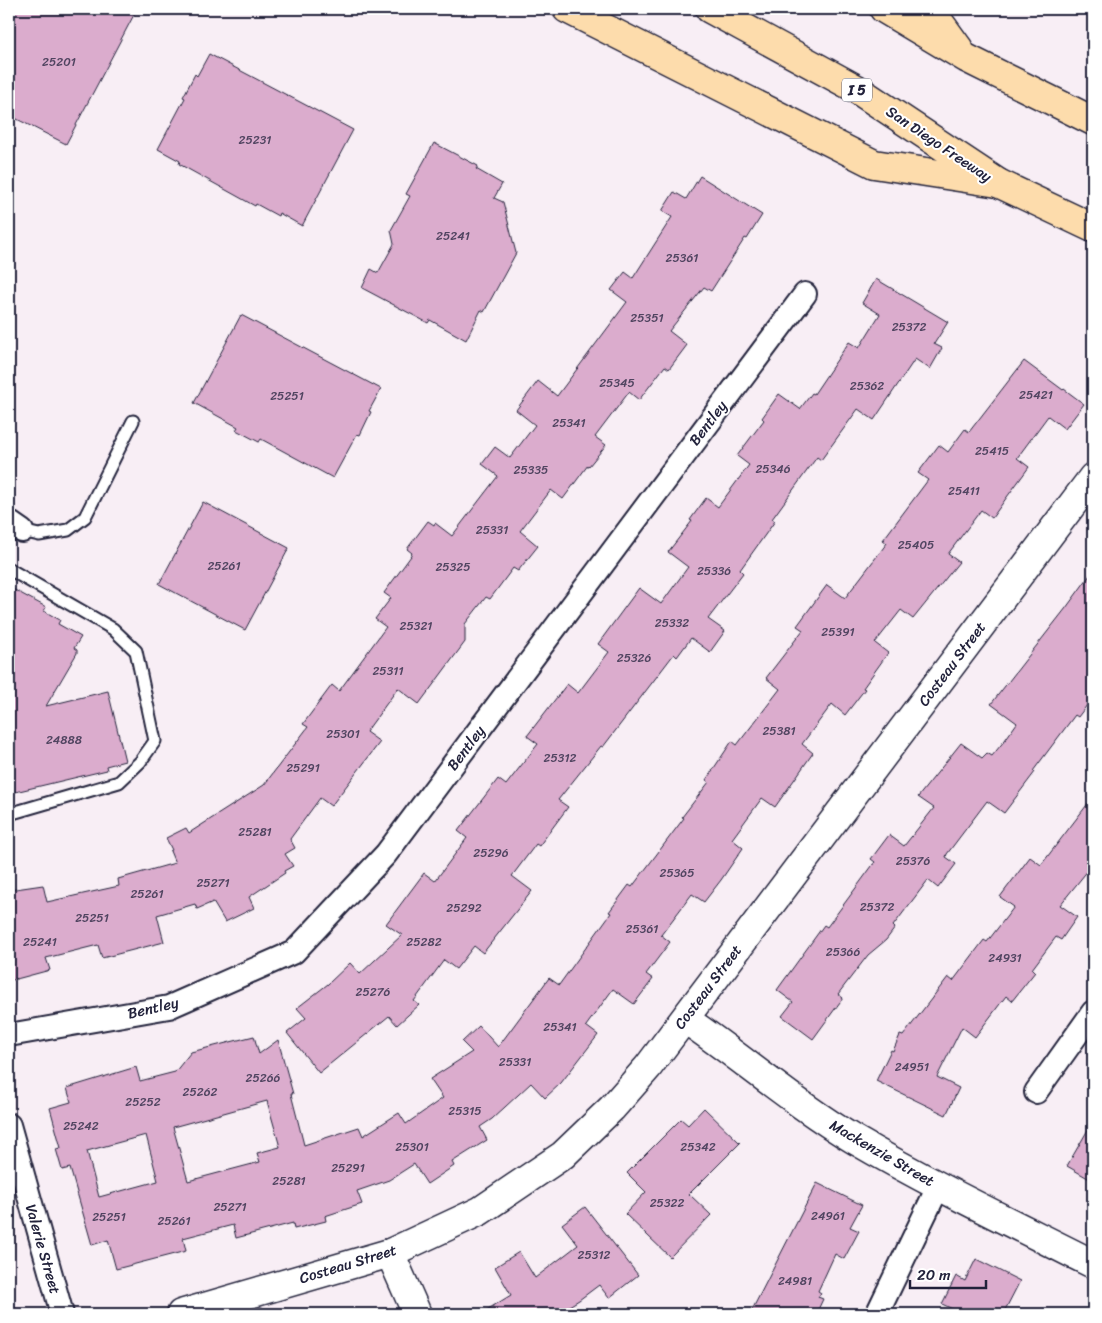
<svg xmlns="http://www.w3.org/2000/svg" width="1102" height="1323" font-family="Sriracha,sans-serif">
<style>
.building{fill:#dbaccd;stroke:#22223b;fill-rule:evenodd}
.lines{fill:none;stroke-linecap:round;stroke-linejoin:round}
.service-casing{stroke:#22223b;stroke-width:15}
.minor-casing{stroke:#22223b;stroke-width:26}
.tertiary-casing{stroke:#22223b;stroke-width:31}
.motorway-casing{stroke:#22223b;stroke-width:31}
.service{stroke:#fff;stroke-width:11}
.minor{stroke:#fff;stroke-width:22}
.tertiary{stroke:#fff;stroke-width:28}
.motorway{stroke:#fddcac;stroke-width:28}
.labels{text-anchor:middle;stroke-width:4;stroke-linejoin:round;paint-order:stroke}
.number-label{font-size:12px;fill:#504460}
.shield{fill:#fff;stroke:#646476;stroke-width:1}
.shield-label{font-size:14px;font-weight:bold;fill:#22223b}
.street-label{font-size:15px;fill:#22223b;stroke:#fff}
</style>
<rect width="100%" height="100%" fill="#f8eef5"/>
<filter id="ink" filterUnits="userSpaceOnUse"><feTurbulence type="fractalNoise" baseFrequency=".02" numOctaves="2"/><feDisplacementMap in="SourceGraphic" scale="10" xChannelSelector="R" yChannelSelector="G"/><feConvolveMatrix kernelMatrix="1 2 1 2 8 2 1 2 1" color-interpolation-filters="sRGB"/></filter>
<g filter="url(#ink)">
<g class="building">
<path d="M9 9H137L66 144 9 115Z"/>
<path d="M209 54 353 130 302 226 279 213 278 216 256 204 255 206 179 164 180 161 158 149 185 98 183 97 195 74 197 76Z"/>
<path d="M434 143 478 166 476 169 502 184 494 198 503 202 516 253 484 312 481 310 466 340 430 320 428 323 362 288 371 269 378 273 394 244 391 230 410 196 406 194Z"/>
<path d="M700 176 762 215 747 239 745 238 711 291 704 287 669 331 687 345 669 369 665 366 639 400 629 392 595 437 606 445 589 466 588 465 563 499 551 490 520 531 538 546 518 571 513 568 490 599 486 597 465 624V642L419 704 398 688 366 732 380 742 331 806 320 798 290 839 295 848 285 854 293 866 284 871 285 873 249 897 254 908 225 922 213 902 197 909 195 904 157 915 164 942 102 958 98 945 46 958 50 970 9 981V890L43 885 47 902 119 886 118 879 175 863 170 851 172 850 166 838 186 828 189 833 264 785 308 727 303 724 332 685 339 691 386 627 375 619 391 598 384 593 411 556H410L412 553 407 549 428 521 434 525 435 523 452 536 498 476 482 464 495 447 510 458 535 425 516 410 538 381 557 396 627 302 611 290 625 272 633 278 672 217 662 211 674 192 686 199Z"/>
<path d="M876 279 948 322 934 344 942 348 930 369 915 359 874 420 858 409 821 460 817 457 772 519 775 521 740 570 743 573 708 619 725 631 710 652 691 638 677 657 674 654 603 747 601 746 558 800 568 807 539 846 536 844 512 876 532 891 483 953 474 946 456 969 444 960 414 1001 419 1005 397 1025 389 1016 319 1073 287 1033 306 1018 297 1008 328 984 350 963 360 974 402 935 386 924 424 873 435 881 467 838 458 831 498 779 506 785 538 744 527 736 567 684 578 693 609 652 598 644 639 588 661 604 688 567 668 552 692 521 690 520 706 498 718 507 749 465 737 456 764 420 762 418 779 394 800 409 812 393 814 394 849 342 859 348 880 314 862 303Z"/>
<path d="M241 315 381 389 369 411 371 412 360 435 357 434 333 478 261 439 259 442 236 430 238 427 194 403Z"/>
<path d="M1024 361 1063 390 1064 389 1084 404 1065 429 1048 416 1017 458 1029 467 1007 497 992 518 981 510 948 554 959 562 913 619 901 610 875 643 888 653 863 688 865 689 845 715 832 704 802 744 813 753 775 807 762 798 732 839 743 848 721 880 704 902 692 894 661 935 670 942 646 974 653 979 634 1004 613 989 586 1026 598 1035 561 1083 545 1098 531 1083 492 1119 480 1127 487 1140 452 1162 454 1166 427 1184 414 1164 389 1180 357 1191 362 1204 325 1216 326 1221 294 1229 293 1223 236 1238 233 1225 183 1238 186 1251 116 1269 108 1240 92 1245 70 1168 62 1170 56 1149 61 1148 50 1108 71 1102 67 1088 136 1067 140 1081 175 1072 191 1052 254 1036 259 1054 278 1040 293 1094H291L304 1145 359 1127 363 1136 399 1113 406 1124 443 1098 430 1079 472 1052 462 1042 479 1026 498 1047 549 978 559 985 611 913 609 912 629 885 632 887 684 818 682 817 709 782 706 780 732 741 737 745 780 689 766 678 803 630 797 626 827 585 845 598 887 543 883 540 928 480 918 473 939 445 948 452 965 429 969 432ZM267 1101 280 1147 257 1153 260 1162 188 1181 173 1127ZM146 1135 158 1181 99 1197 87 1151Z"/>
<path d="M203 502 289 548 245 630 159 584Z"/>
<path d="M1093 571V697L1078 717 1075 715 1033 771 1035 772 1004 813 987 801 947 854 946 857 956 864 938 888 928 880 893 926 895 928 886 940 868 955 838 994 843 998 813 1039 782 1016 793 1002 777 990 824 925 827 927 875 862 871 859 889 835 904 846 934 808 918 797 961 743 982 758 987 753 992 756 1005 740 1017 723 991 704 1066 608Z"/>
<path d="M9 587 46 607 44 611 60 620 58 624 81 637 74 648 77 650V653L46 706 108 691 125 761 106 766 107 770 15 792 14 789 9 790Z"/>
<path d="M1093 797V864L1060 905 1077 917 1061 940 1056 937 1032 969 1035 972 1012 1001 1006 996 975 1037 962 1027 937 1077 959 1088 946 1115 876 1081 891 1050 893 1051 900 1035 903 1036 948 977 953 981 984 940 987 942 1014 907 1000 897 1030 857 1041 865Z"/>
<path d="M704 1108 740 1143 689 1194 711 1215 670 1257 625 1214 646 1192 627 1173 681 1119 688 1125Z"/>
<path d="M1093 1121V1181L1067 1166Z"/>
<path d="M817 1183 862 1205 850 1227 859 1231 844 1259 835 1254 818 1291 821 1293 818 1297 823 1299 816 1314H750Z"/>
<path d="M585 1207 638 1275 609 1298 599 1285 579 1300 556 1314H480L511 1295 495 1267 519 1252 535 1278 578 1245 562 1224Z"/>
<path d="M976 1259 1020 1281 1003 1314H963L942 1304 956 1276 965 1281Z"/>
</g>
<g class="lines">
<defs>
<g id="service">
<path d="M22 531 39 535 68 530 85 517 133 421"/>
<path d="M9 569 113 629 136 651 155 741 140 762 119 782 9 814"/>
</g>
<g id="minor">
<path d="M9 522 22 531"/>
<path d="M9 1035 169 1007 294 952 386 854 805 294"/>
<path d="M1036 1092 1093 1012"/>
<path d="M9 1125 62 1314"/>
<path d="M877 1314 939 1185"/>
</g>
<g id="tertiary">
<path d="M685 1019C742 1058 795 1104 855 1140 932 1185 1014 1224 1093 1264"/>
<path d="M390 1253 417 1314"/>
<path d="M181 1314 390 1253 480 1211 563 1155 612 1108 648 1067 1093 477"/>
</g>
<g id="motorway">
<path d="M567 9 874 164 998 183"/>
<path d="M710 9 855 88 998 183 1093 228"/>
<path d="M884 9 966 58 1093 121"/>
<path d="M930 9 959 49"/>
</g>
</defs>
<use href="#service" class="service-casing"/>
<use href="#minor" class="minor-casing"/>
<use href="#tertiary" class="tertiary-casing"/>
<use href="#motorway" class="motorway-casing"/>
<use href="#service" class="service"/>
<use href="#minor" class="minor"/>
<use href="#tertiary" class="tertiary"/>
<use href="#motorway" class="motorway"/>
</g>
</g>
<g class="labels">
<g class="number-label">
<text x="59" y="66">25201</text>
<text x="255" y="144">25231</text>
<text x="453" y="240">25241</text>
<text x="682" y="262">25361</text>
<text x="647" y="322">25351</text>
<text x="909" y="331">25372</text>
<text x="617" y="387">25345</text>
<text x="867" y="390">25362</text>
<text x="1036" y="399">25421</text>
<text x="287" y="400">25251</text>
<text x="569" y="427">25341</text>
<text x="992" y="455">25415</text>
<text x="773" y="473">25346</text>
<text x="531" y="474">25335</text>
<text x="964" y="495">25411</text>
<text x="492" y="534">25331</text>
<text x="916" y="549">25405</text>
<text x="224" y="570">25261</text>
<text x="453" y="571">25325</text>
<text x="714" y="575">25336</text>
<text x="672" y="627">25332</text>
<text x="416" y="630">25321</text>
<text x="838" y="636">25391</text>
<text x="634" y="662">25326</text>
<text x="388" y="675">25311</text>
<text x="779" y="735">25381</text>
<text x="343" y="738">25301</text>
<text x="64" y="744">24888</text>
<text x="560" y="762">25312</text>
<text x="303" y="772">25291</text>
<text x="255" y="836">25281</text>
<text x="491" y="857">25296</text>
<text x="913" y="865">25376</text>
<text x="677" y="877">25365</text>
<text x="213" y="887">25271</text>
<text x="147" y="898">25261</text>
<text x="877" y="911">25372</text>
<text x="464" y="912">25292</text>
<text x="92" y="922">25251</text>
<text x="642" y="933">25361</text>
<text x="40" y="946">25241</text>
<text x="424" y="946">25282</text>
<text x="843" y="956">25366</text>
<text x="1005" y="962">24931</text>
<text x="373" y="996">25276</text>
<text x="560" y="1031">25341</text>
<text x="515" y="1066">25331</text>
<text x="912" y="1071">24951</text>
<text x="263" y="1082">25266</text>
<text x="200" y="1096">25262</text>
<text x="143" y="1106">25252</text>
<text x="465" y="1115">25315</text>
<text x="81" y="1130">25242</text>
<text x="412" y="1151">25301</text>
<text x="698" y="1151">25342</text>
<text x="348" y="1172">25291</text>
<text x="289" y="1185">25281</text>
<text x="667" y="1207">25322</text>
<text x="230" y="1211">25271</text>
<text x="828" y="1220">24961</text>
<text x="109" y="1221">25251</text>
<text x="174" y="1225">25261</text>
<text x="594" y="1259">25312</text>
<text x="795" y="1285">24981</text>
</g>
<rect class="shield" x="842" y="78.5" width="30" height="23" rx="4"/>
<g class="shield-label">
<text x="857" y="95">I 5</text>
</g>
<g class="street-label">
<text transform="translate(939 144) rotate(34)" y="5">San Diego Freeway</text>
<text transform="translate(708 423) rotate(-53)" y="5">Bentley</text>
<text transform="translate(952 664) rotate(-53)" y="5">Costeau Street</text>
<text transform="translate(466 748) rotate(-53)" y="5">Bentley</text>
<text transform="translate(708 987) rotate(-53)" y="5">Costeau Street</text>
<text transform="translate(153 1008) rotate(-13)" y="5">Bentley</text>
<text transform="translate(882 1153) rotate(30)" y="5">Mackenzie Street</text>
<text transform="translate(43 1249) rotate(74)" y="5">Valerie Street</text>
<text transform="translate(348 1264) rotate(-17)" y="5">Costeau Street</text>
</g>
</g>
<rect width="1102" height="1323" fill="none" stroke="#fff" stroke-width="30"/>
<rect x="15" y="15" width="1072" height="1293" fill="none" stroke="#22223b" stroke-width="2" filter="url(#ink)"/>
<path d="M910 1280v8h76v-8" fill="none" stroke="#22223b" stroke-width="2.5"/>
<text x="917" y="1280" font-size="15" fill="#22223b" stroke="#ffffff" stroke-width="4" paint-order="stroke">20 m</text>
</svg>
